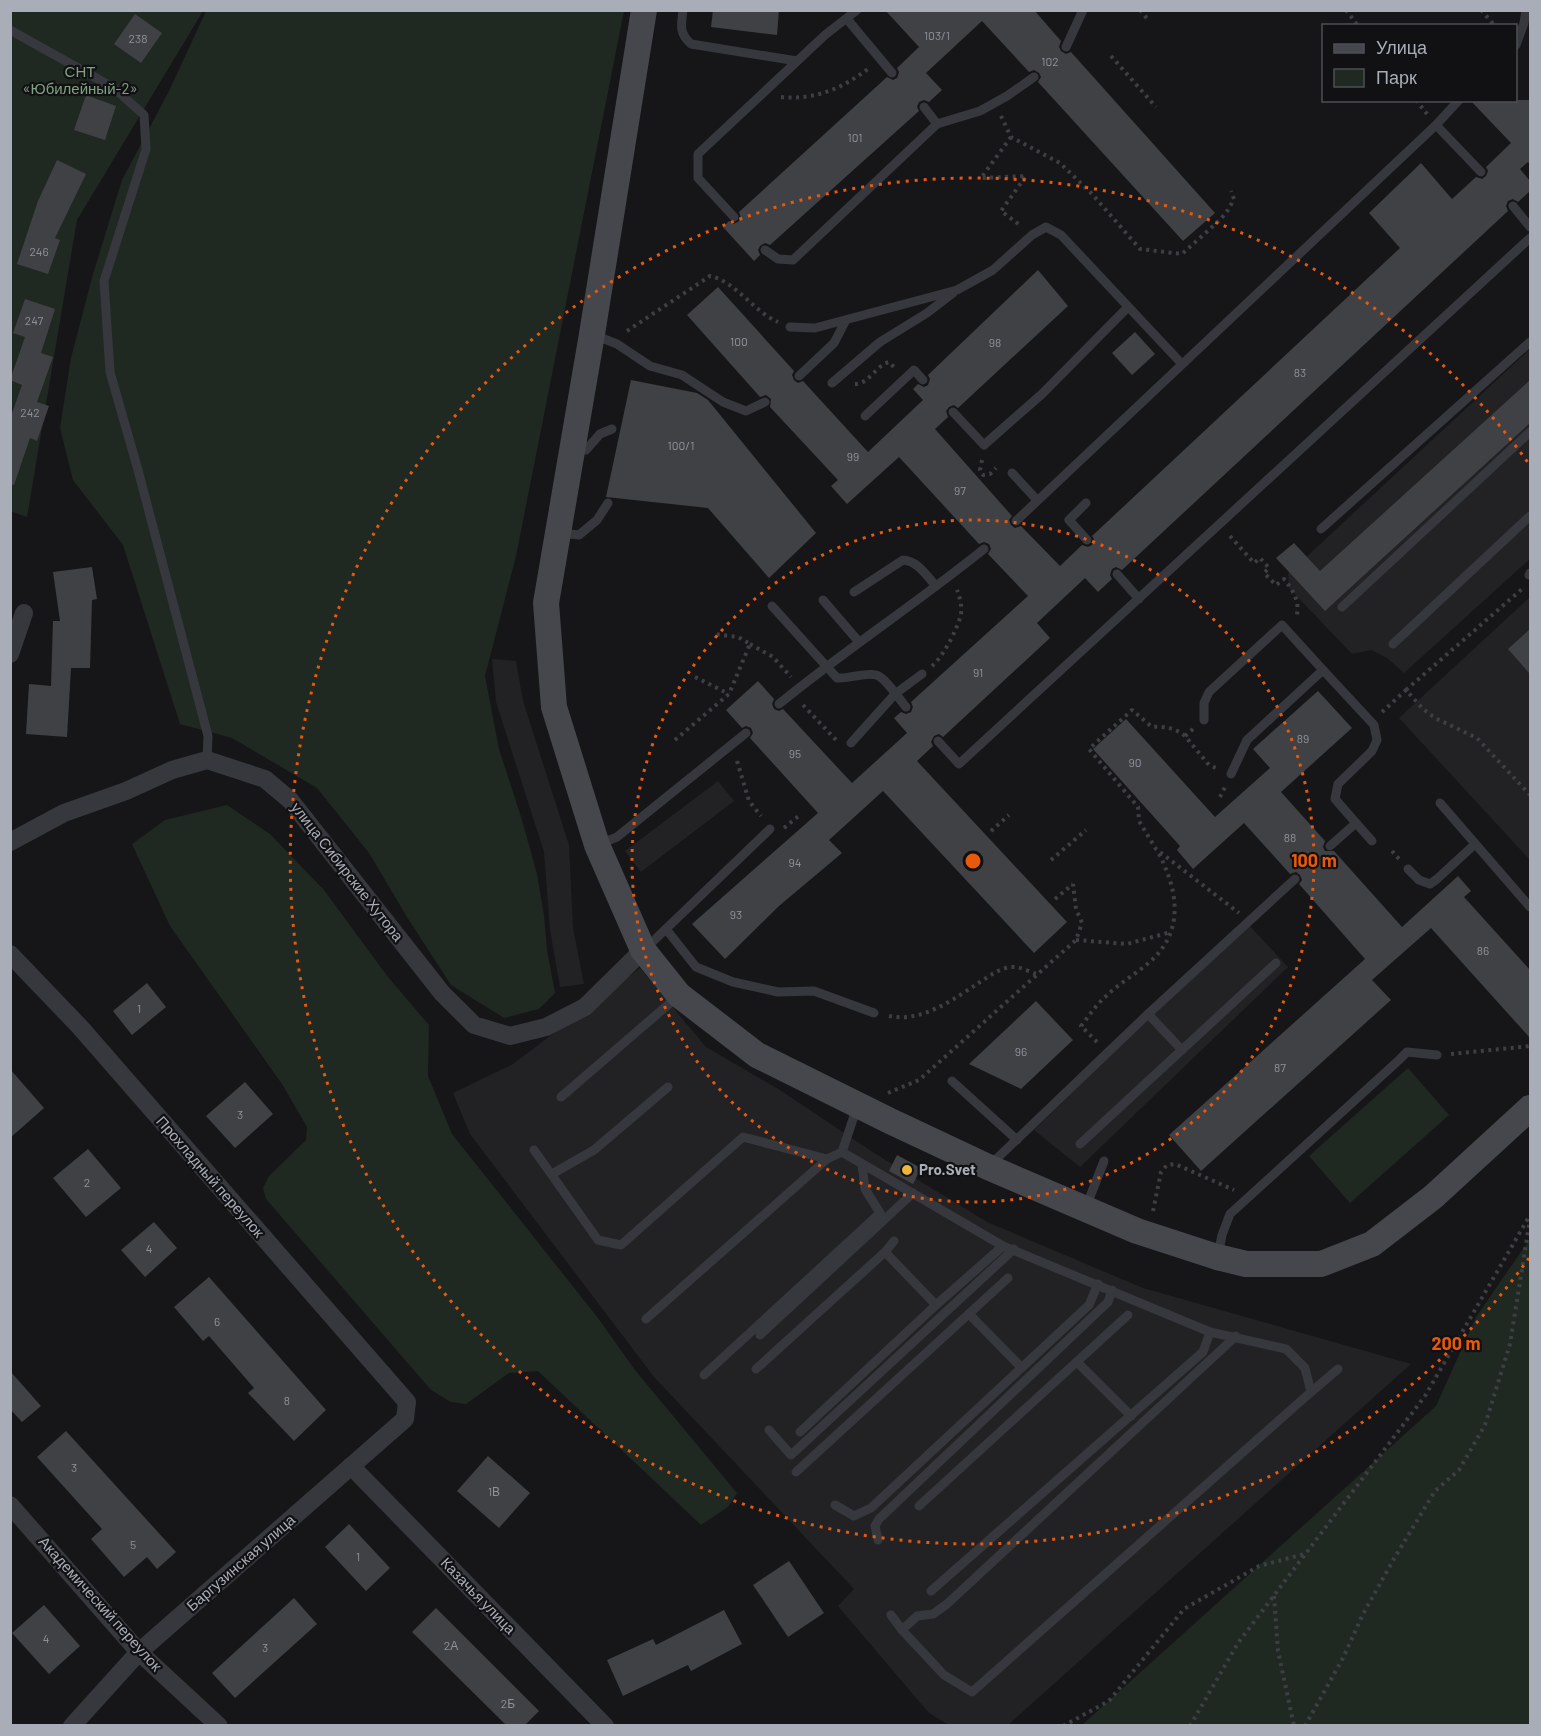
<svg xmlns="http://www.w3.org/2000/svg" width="1541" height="1736" font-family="Barlow,sans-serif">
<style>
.built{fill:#222225}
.green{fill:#202822}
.building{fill:#404145}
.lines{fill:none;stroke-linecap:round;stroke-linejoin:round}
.path{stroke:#3d3f44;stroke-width:4;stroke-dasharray:3 4.5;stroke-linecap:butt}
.lane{stroke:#37383d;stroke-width:9}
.street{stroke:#37383d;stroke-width:18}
.secondary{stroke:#45474d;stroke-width:26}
.ring{fill:none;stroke:#e8590c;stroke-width:3;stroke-dasharray:3 6}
.poi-dot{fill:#ecb63a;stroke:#111113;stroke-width:2}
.labels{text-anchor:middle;stroke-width:4.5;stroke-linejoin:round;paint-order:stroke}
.number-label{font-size:12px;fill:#8f929b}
.park-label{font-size:15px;fill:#80a283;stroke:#111113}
.street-label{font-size:15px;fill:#a9adb8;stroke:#111113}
.poi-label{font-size:15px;font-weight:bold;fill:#a9adb8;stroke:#111113;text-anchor:start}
.centre{fill:#e8590c;stroke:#111113;stroke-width:3}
.ring-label{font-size:18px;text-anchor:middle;font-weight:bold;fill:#e8590c;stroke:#111113;stroke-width:4.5;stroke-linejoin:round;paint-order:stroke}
</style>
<rect width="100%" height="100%" fill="#161618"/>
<g class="built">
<path d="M1530 349V559L1404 673 1387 658 1371 650 1352 654 1289 588 1288 574Z"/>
<path d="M1529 598 1530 600V860L1399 718Z"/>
<path d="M492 659 516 661 523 701 569 845 573 928 584 984 560 987 550 930 544 852 496 702Z"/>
<path d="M718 781 734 801 641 872 625 851Z"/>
<path d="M1247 923 1288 967 1080 1167 1034 1130Z"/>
<path d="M640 968 706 1047 780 1090 871 1151 987 1222 1143 1288 1411 1364 1008 1725H948L928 1712 838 1606 854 1589 654 1377 470 1134 453 1093 513 1064Z"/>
</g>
<g class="green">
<path d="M10 11H203L77 220 27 517 10 511Z"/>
<path d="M206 11H624L516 556 485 676 499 749 522 820 537 874 544 915 547 950 555 993 539 1009 504 1018 451 985 407 917 369 853 317 788 232 738 180 724 123 545 73 480 60 428 71 358 93 274 122 180 169 91Z"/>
<path d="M227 805 270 834 324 890 388 977 429 1025 428 1076 452 1134 598 1318 635 1370 737 1493 728 1507 701 1525 538 1371 509 1373 466 1404 451 1402 431 1390 266 1199 263 1188 269 1176 306 1140 307 1127 282 1084 170 926 132 844 165 820Z"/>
<path d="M1408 1068 1449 1115 1350 1203 1309 1156Z"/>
<path d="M1530 1239V1725H1082L1436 1406 1476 1317Z"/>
</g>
<g class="building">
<path d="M713 10H779L777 35 711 27Z"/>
<path d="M885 10H1034L1061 41 1059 47 1061 51 1066 54 1071 52 1215 213 1183 241 1038 82 1041 77 1039 73 1034 70 1029 72 982 21 926 73 942 90 929 102 924 100 919 102 917 107 919 111 770 245 765 243 760 246 758 250 760 255 754 261 723 227 729 221 733 224 738 222 741 218 739 212 887 77 893 80 897 78 899 72 897 68 919 47Z"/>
<path d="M135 14 162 33 141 63 114 44Z"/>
<path d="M86 95 116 106 105 140 74 130Z"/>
<path d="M1470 100H1530V164L1528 162 1520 169 1530 181V191L1518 202 1513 199 1508 201 1506 206 1508 211 1122 570 1116 567 1112 569 1110 575 1112 579 1098 592 1085 578 1037 623 1050 638 943 737 939 734 934 736 931 742 933 746 917 761 1067 922 1034 953 883 791 829 840 842 853 779 906 725 959 692 924 818 813 750 738 753 733 751 728 746 726 742 728 726 710 758 681 774 699 772 704 774 709 779 711 783 709 852 783 907 733 894 718 901 712 906 714 911 712 913 707 911 702 1028 596 988 554 991 549 989 544 984 542 979 544 899 457 847 504 831 486 838 480 770 407 771 399 766 395 760 397 687 315 718 287 794 371 792 375 794 380 798 383 803 381 868 452 923 400 913 389 918 384 924 387 928 385 930 379 928 375 1038 270 1068 306 958 408 954 405 949 407 946 411 948 417 935 429 1012 516 1009 520 1011 525 1015 528 1021 526 1060 566 1082 545 1088 547 1092 545 1094 539 1092 536 1400 248 1369 213 1421 163 1452 199 1476 177 1482 179 1486 176 1488 171 1486 167 1511 143Z"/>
<path d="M57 160 86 174 55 238 60 240 48 274 17 264 38 201Z"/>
<path d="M25 299 55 309 41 353 53 357 37 402 49 406 37 441 30 438 14 485 10 484V419L22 385 10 380 25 337 13 333Z"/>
<path d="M1135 332 1155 354 1132 375 1112 353Z"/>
<path d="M631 380 697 393 708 400 816 533 769 578 708 508 606 497Z"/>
<path d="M1530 380V423L1325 611 1276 558 1294 543 1320 571Z"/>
<path d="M92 567 97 599 92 600 90 668H71L67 737 26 734 29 684 51 686 53 621H60L53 572Z"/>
<path d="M1530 629V674L1508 649Z"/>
<path d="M1318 691 1352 728 1281 792 1325 841 1323 847 1325 851H1334L1402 927 1458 876 1471 891 1464 897 1530 970V1038L1431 928 1372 980 1391 1000 1201 1171 1169 1135 1365 959 1299 884 1302 880 1300 875 1296 872 1290 874 1244 823 1193 869 1177 850 1180 846 1093 749 1126 719 1215 817 1270 768 1253 749Z"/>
<path d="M147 983 166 1007 132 1035 113 1011Z"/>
<path d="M1036 1001 1073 1040 1021 1089 969 1064Z"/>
<path d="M10 1069 44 1108 10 1138Z"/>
<path d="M245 1082 273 1114 235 1148 206 1116Z"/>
<path d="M88 1149 121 1188 86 1217 53 1178Z"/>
<path d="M897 1155 921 1168 913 1184 889 1171Z"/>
<path d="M154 1222 177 1248 145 1277 121 1250Z"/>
<path d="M209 1277 326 1410 294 1441 248 1393 254 1388 209 1336 203 1341 174 1307Z"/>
<path d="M10 1371 41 1406 22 1422 10 1409Z"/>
<path d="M66 1431 176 1552 157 1569 147 1557 124 1577 91 1539 102 1529 37 1457Z"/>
<path d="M488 1456 530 1493 499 1528 457 1491Z"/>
<path d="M349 1524 390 1568 366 1591 325 1547Z"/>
<path d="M789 1561 824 1613 788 1637 753 1585Z"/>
<path d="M294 1598 317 1624 235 1698 212 1673Z"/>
<path d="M44 1605 80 1646 49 1674 12 1633Z"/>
<path d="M436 1608 539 1711 525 1725H506L412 1632Z"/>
<path d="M724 1610 742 1644 691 1671 688 1665 623 1696 607 1660 653 1639 656 1645Z"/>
</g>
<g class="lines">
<g class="path">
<path d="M1140 10 1149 21"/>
<path d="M1346 10 1358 26"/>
<path d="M1481 10 1495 26"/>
<path d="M1111 56 1156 107"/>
<path d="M781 97C815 100 841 89 868 69"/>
<path d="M1416 100 1427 114"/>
<path d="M1001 116 1011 137 1060 163 1092 194 1140 249 1182 254 1220 220 1228 210 1234 199 1231 191"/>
<path d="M1011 137 981 178 1026 176 1001 211 1021 226"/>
<path d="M627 331 710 276C735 281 753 311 778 322"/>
<path d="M855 384C869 384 875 366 889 362L894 367"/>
<path d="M982 460 980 470 983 475 990 474 996 468"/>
<path d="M1230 536 1254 563 1260 558 1269 568 1264 573 1276 585 1284 579C1293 590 1301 603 1296 618"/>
<path d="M750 644 773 657 791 677"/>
<path d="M932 666C943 657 958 628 961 614 962 606 960 598 957 590"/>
<path d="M695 677 729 694"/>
<path d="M1406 690 1522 589"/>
<path d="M803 705 837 741"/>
<path d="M1382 712 1406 690 1423 709 1435 718 1477 738 1530 795"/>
<path d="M1193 729 1185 736 1209 765 1218 769"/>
<path d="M1185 736C1175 728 1165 726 1152 727L1132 710 1089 749 1138 807 1139 821 1156 849 1239 913"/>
<path d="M675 740 729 694 750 644 738 637 714 634"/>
<path d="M737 761 749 801 761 816"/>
<path d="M1220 797 1225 787"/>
<path d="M784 828 800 815"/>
<path d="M991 831 1009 815"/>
<path d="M1392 851 1399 859"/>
<path d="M1051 860 1086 830"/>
<path d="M1055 899 1073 884"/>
<path d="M1076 940 1127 944 1171 932"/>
<path d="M889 1016C922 1023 954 999 980 982 991 975 1001 967 1014 967 1021 967 1030 972 1037 974"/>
<path d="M1097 1042 1081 1026C1089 1016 1096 1005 1105 997 1119 983 1138 973 1153 959 1185 928 1177 888 1158 852"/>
<path d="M1451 1054 1530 1046"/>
<path d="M888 1093 919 1080 1076 940 1082 923 1076 909 1073 884"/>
<path d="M1153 1211 1161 1172 1167 1165 1175 1164 1234 1190"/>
<path d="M1274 1596 1278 1651 1294 1726"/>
<path d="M1063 1726 1109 1701 1184 1609 1259 1566 1305 1554"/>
<path d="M1190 1726 1238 1643 1425 1396 1530 1215"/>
<path d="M1305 1726 1343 1658 1363 1614 1395 1557 1435 1491 1459 1470 1485 1425 1510 1344 1530 1219"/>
</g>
<g class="lane">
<path d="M683 10C681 26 679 33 691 44L797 61"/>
<path d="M847 19 892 73"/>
<path d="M10 30 114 88 144 115 146 149 104 281 110 372 138 470 208 736 207 760"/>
<path d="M1516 45 1524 23 1526 10"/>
<path d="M1066 47 1083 10"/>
<path d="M924 107 937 124"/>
<path d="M1436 125 1459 100"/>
<path d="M1513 206 1530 227"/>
<path d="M734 217 698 178V154L825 35 857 10"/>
<path d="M765 250 778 259 793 260 937 124 980 111 1007 96 1034 77"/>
<path d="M790 327 815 328 957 290 993 270 1032 235 1046 227 1061 235 1182 364"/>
<path d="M594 335 617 344 650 366 682 375 723 402 746 411 765 402"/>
<path d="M799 376 834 343 846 320"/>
<path d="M832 383 880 342 927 313 953 293"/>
<path d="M953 412 984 445 1042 394 1128 307"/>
<path d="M865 416 914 370 923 380"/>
<path d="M575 450H586L600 434 612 429"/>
<path d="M1012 473 1037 500"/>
<path d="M1086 503 1069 520 1087 540"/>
<path d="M1016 521 1436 125 1481 172"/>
<path d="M1321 529 1530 342"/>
<path d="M561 533 579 535 597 520 608 503"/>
<path d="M1117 574 1139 599"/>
<path d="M1529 575 1530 573"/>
<path d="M854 592 903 560C918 561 926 575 936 586"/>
<path d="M823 600 859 642"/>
<path d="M772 606 837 678C849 679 866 672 876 675 884 676 900 700 906 707"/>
<path d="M1342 607 1530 432"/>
<path d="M1393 644 1530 516"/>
<path d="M779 704C845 650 917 603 984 549"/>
<path d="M1204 720V703L1209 692 1282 625 1323 670"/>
<path d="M938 741 959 764 1530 238"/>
<path d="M851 743 895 694 922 674"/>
<path d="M1231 774 1247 740 1323 670 1374 725 1377 740 1372 751 1338 784 1335 799 1356 823 1330 846"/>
<path d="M1440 803 1530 907"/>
<path d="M1356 823 1372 841"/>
<path d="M597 845 617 837 746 733"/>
<path d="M1408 869 1419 880 1430 884 1437 879 1475 844"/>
<path d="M666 929 696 967 733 982 778 992 814 991 874 1013"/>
<path d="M645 949 770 829"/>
<path d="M1148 1014 1182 1050"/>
<path d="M952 1081 1017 1140"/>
<path d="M561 1097 677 997"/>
<path d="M857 1107 842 1152 1003 1246 1210 1332 1286 1349 1305 1368 1311 1392 972 1692 944 1675 902 1630"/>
<path d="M1080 1144 1276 963"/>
<path d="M534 1150 598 1240 621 1245 743 1137 827 1159"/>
<path d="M990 1165 1148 1014 1295 879"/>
<path d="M552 1174 594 1150 668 1087"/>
<path d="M1086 1207 1104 1161"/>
<path d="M894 1241 885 1252 936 1305"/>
<path d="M1218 1255 1222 1235 1230 1214 1399 1060 1407 1052 1437 1055"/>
<path d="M969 1314 1021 1367"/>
<path d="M646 1319 827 1159 842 1152"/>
<path d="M760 1335 913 1193"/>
<path d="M1077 1362 1131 1416"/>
<path d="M756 1369 885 1252"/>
<path d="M704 1375 880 1213 865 1189 862 1164"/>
<path d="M1311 1392 1338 1369"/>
<path d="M769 1430 791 1455 1014 1249"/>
<path d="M800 1432 936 1305 1003 1246"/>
<path d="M796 1472 1008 1278"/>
<path d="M835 1505 854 1516 871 1508 1089 1305 1098 1284"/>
<path d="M919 1506 1128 1315"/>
<path d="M878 1540 875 1526 879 1519 1108 1302 1112 1290"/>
<path d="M931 1591 1203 1352 1210 1332"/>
<path d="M891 1615 902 1630 917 1616 933 1614 947 1604 1236 1336"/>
</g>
<g class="street">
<path d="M10 654 24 613"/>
<path d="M10 842 64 813 126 791 172 770 207 760 265 779 290 800 442 993 474 1025 510 1036 546 1027 585 1007 643 950"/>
<path d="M10 954 80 1027 407 1402 405 1419 139 1652 72 1726"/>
<path d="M351 1466 605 1726"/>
<path d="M10 1505 139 1652 219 1726"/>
</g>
<path class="secondary" d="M644 10 592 334 546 603 554 707 597 845 643 950 679 995 757 1055 890 1121 988 1167 1137 1231 1217 1257 1246 1264H1321L1372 1244 1433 1197 1530 1108"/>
</g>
<g class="ring">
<circle cx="973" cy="861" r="341"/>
<path d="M1529 1258A683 683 0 1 1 1529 464"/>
</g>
<circle class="poi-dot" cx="907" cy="1170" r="6"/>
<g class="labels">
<g class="number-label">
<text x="937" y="40">103/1</text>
<text x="138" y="43">238</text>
<text x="1050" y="66">102</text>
<text x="855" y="142">101</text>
<text x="39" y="256">246</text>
<text x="34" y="325">247</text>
<text x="739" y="346">100</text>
<text x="995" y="347">98</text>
<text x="1300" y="377">83</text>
<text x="30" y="417">242</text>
<text x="681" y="450">100/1</text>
<text x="853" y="461">99</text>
<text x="960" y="495">97</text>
<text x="978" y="677">91</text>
<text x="1303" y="743">89</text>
<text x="795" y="758">95</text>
<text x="1135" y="767">90</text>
<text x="1290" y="842">88</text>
<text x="795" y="867">94</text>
<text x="736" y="919">93</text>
<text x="1483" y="955">86</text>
<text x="139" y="1013">1</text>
<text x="1021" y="1056">96</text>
<text x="1280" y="1072">87</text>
<text x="240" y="1119">3</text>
<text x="87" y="1187">2</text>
<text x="149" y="1253">4</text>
<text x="217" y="1326">6</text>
<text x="287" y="1405">8</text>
<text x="74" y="1472">3</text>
<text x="494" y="1496">1В</text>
<text x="133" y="1549">5</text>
<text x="358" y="1561">1</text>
<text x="46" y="1643">4</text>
<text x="451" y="1650">2А</text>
<text x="265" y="1652">3</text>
<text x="508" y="1708">2Б</text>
</g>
<g class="park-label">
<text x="80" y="77">СНТ<tspan x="80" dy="17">«Юбилейный-2»</tspan></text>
</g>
<g class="street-label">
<text transform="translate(347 872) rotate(52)" y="5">улица Сибирские Хутора</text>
<text transform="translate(210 1177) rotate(49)" y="5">Прохладный переулок</text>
<text transform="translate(241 1563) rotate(-41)" y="5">Баргузинская улица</text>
<text transform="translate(478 1596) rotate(46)" y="5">Казачья улица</text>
<text transform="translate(100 1604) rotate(48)" y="5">Академический переулок</text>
</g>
<g class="poi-label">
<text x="919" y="1175">Pro.Svet</text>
</g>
</g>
<circle cx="973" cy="861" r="9" class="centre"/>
<g class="ring-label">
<text x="1314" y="867">100 m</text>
<text x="1456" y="1350">200 m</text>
</g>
<rect width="1541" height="1736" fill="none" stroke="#a9adb8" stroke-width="24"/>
<rect x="1322" y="24" width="195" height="78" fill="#111113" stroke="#4e4f55" stroke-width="1.5"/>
<rect x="1334" y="44" width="30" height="9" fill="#45474d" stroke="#4e4f55" stroke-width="1.5"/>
<text x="1376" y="54" font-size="18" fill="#a9adb8">Улица</text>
<rect x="1334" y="69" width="30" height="18" fill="#202822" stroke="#4e4f55" stroke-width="1.5"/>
<text x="1376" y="84" font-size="18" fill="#a9adb8">Парк</text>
</svg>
